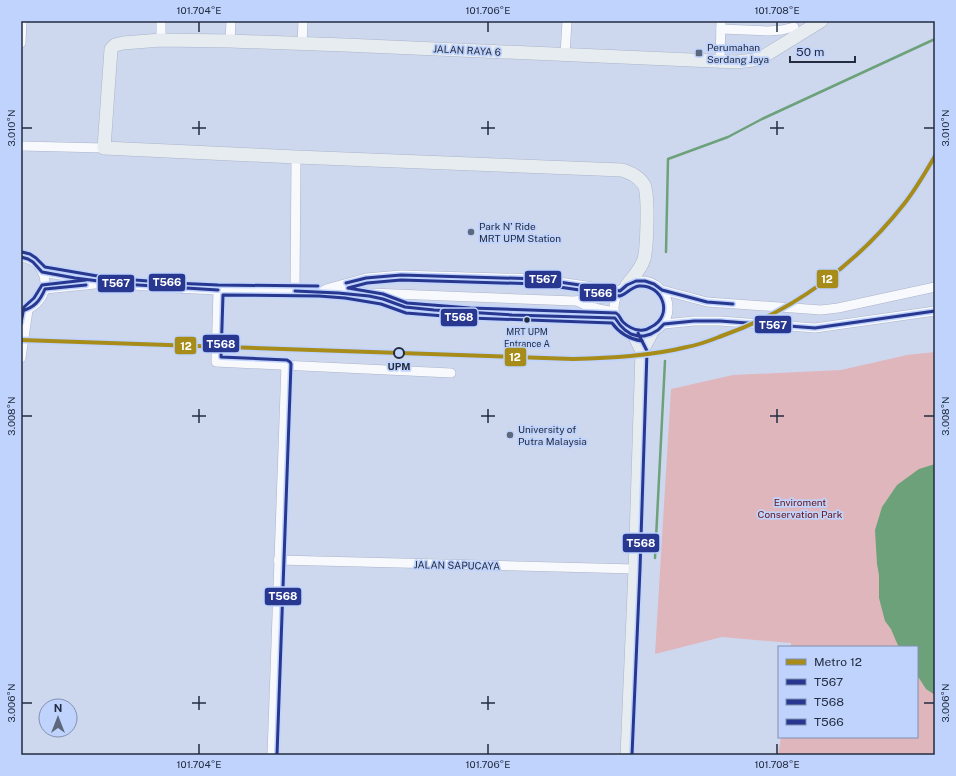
<svg xmlns="http://www.w3.org/2000/svg" width="956" height="776" font-family="'Public Sans',sans-serif">
<style>
.green{fill:#dfb6bc}
.water{fill:#6ca17a}
.lines{fill:none;stroke-linecap:round;stroke-linejoin:round}
.stream{stroke:#6ca17a;stroke-width:2.5}
.street-casing{stroke:#abb4c9;stroke-width:10}
.secondary-casing{stroke:#abb4c9;stroke-width:14}
.street{stroke:#f8f9fd;stroke-width:9}
.secondary{stroke:#e6ecf0;stroke-width:13}
.bus-1-casing{stroke:#bfd3fd;stroke-width:6}
.bus-2-casing{stroke:#bfd3fd;stroke-width:6}
.bus-3-casing{stroke:#bfd3fd;stroke-width:6}
.bus-1{stroke:#283890;stroke-width:3}
.bus-2{stroke:#283890;stroke-width:3}
.bus-3{stroke:#283890;stroke-width:3}
.metro-1-casing{stroke:#bfd3fd;stroke-width:7}
.metro-1{stroke:#a78c1a;stroke-width:4}
.ticks{fill:none;stroke:#232c40;stroke-width:1.5}
.poi-dot{fill:#5e687d;stroke:#bfd3fd;stroke-width:1.5}
.bus-dot{fill:#232c40;stroke:#bfd3fd;stroke-width:1.5}
.stop-dot{fill:#bfd3fd;stroke:#232c40;stroke-width:2}
.labels{text-anchor:middle;stroke-width:3.5;stroke-linejoin:round;paint-order:stroke}
.bus-label{font-size:9px;fill:#232c40;stroke:#bfd3fd}
.poi-label{font-size:10px;fill:#232c40;stroke:#bfd3fd;text-anchor:start}
.street-label{font-size:10px;fill:#232c40;stroke:#bfd3fd}
.stop-label{font-size:10px;font-weight:bold;fill:#232c40;stroke:#bfd3fd}
.park-label{font-size:10px;fill:#691113;stroke:#bfd3fd}
.line-badge{stroke:#bfd3fd;stroke-width:1.5}
.badge-label{font-size:11px;text-anchor:middle;font-weight:bold;fill:#fff}
.neatline{fill:none;stroke:#232c40;stroke-width:1.5}
.ticks-label{font-size:10px;text-anchor:middle;fill:#232c40}
</style>
<rect width="100%" height="100%" fill="#cdd8ef"/>
<path class="green" d="M935 352V755H778L781 737H917V647H791V643L722 637 655 654 671 389 733 375 841 370 907 355Z"/>
<path class="water" d="M935 464V695L926 689 917 675V647H899L896 641 891 629 885 621 879 598V575L877 564 875 530 882 507 897 485 919 469Z"/>
<g class="lines">
<g class="stream">
<path d="M666 252 668 159 728 137 762 119 935 39"/>
<path d="M655 558 665 361"/>
</g>
<defs>
<g id="street">
<path d="M721 29 768 31 782 30 794 27"/>
<path d="M161 40V21"/>
<path d="M230 41 231 21"/>
<path d="M21 43 22 21"/>
<path d="M302 44 303 21"/>
<path d="M565 55 567 21"/>
<path d="M720 62 721 21"/>
<path d="M21 146 104 148"/>
<path d="M21 257C52 261 54 304 21 311"/>
<path d="M42 272 108 283 174 288 218 290 319 291 574 301 616 297"/>
<circle cx="641" cy="308" r="27"/>
<path d="M45 289 95 284"/>
<path d="M326 289 366 278 401 275 539 279 620 291"/>
<path d="M218 290 216 362 451 373"/>
<path d="M662 290 707 302 821 310 838 308 935 287"/>
<path d="M295 291 296 157"/>
<path d="M375 298 382 299 406 308 470 313 615 318"/>
<path d="M577 301 589 307 614 312"/>
<path d="M664 324 694 321H720L815 328 935 311"/>
<path d="M21 358 28 310"/>
<path d="M278 560 635 569"/>
<path d="M272 755 286 365"/>
</g>
<g id="secondary">
<path d="M627 285C633 277 641 269 644 259 647 248 649 194 644 185 639 176 630 173 622 170L296 157 104 148 111 49 115 45 123 43 161 40 230 41 345 45 737 62 753 60 761 58 821 21"/>
<path d="M634 335 642 351"/>
<path d="M627 755 635 569 642 351 651 334"/>
</g>
</defs>
<use href="#street" class="street-casing"/>
<use href="#secondary" class="secondary-casing"/>
<use href="#street" class="street"/>
<use href="#secondary" class="secondary"/>
<defs>
<g id="bus-1">
<path d="M21 257 28 259 33 262 42 272 75 278 122 284 218 290"/>
<path d="M346 283 366 278 401 275 539 279 620 291 627 285 636 281H645L654 284 662 290 707 302 733 304"/>
<path d="M295 291 338 293 369 296 383 299 405 307 434 310 512 315 615 318 620 325 625 330 631 334 638 336H644L651 334 658 330 664 324 694 321H720L815 328 935 311"/>
<path d="M21 311C34 308 40 301 45 289L86 285"/>
</g>
<g id="bus-2">
<path d="M277 755 291 364 290 362 287 360 221 357 223 295 319 296 345 298 381 304 406 313 470 318 612 323C620 334 629 339 642 341"/>
<path d="M632 755 640 569 647 351 638 333"/>
</g>
<g id="bus-3">
<path d="M22 252 30 254 36 258 45 267 109 278 174 283 218 285 318 286"/>
<path d="M401 280 539 284 620 296C627 294 631 287 639 286 663 284 674 316 651 327 648 329 643 331 639 330 634 330 627 326 623 322 620 319 620 315 616 313L470 308 407 303 383 294 348 288 367 283Z"/>
<path d="M21 323 24 307 34 298 42 285 86 280"/>
</g>
</defs>
<use href="#bus-1" class="bus-1-casing"/>
<use href="#bus-2" class="bus-2-casing"/>
<use href="#bus-3" class="bus-3-casing"/>
<use href="#bus-1" class="bus-1"/>
<use href="#bus-2" class="bus-2"/>
<use href="#bus-3" class="bus-3"/>
<defs>
<path id="metro-1" d="M21 340 573 359C611 358 650 356 687 347 698 345 709 341 719 337 792 312 856 265 904 204 916 189 925 173 935 156"/>
</defs>
<use href="#metro-1" class="metro-1-casing"/>
<use href="#metro-1" class="metro-1"/>
</g>
<path class="ticks" d="M199 22V32M488 22V32M777 22V32M199 121V135M488 121V135M777 121V135M22 128H32M192 128H206M481 128H495M770 128H784M924 128H934M199 409V423M488 409V423M777 409V423M22 416H32M192 416H206M481 416H495M770 416H784M924 416H934M199 696V710M488 696V710M22 703H32M192 703H206M481 703H495M924 703H934M199 744V754M488 744V754M777 744V754"/>
<g class="poi-dot">
<rect x="695" y="49" width="8" height="8" rx="2"/>
<circle cx="471" cy="232" r="4"/>
<circle cx="510" cy="435" r="4"/>
</g>
<circle class="bus-dot" cx="527" cy="320" r="3.5"/>
<circle class="stop-dot" cx="399" cy="353" r="5"/>
<g class="labels">
<g class="bus-label">
<text x="527" y="335">MRT UPM<tspan x="527" dy="12">Entrance A</tspan></text>
</g>
<g class="poi-label">
<text x="707" y="51">Perumahan<tspan x="707" dy="12">Serdang Jaya</tspan></text>
<text x="479" y="230">Park N’ Ride<tspan x="479" dy="12">MRT UPM Station</tspan></text>
<text x="518" y="433">University of<tspan x="518" dy="12">Putra Malaysia</tspan></text>
</g>
<g class="street-label">
<text transform="translate(467 50) rotate(3)" y="4">JALAN RAYA 6</text>
<text transform="translate(457 565) rotate(1)" y="4">JALAN SAPUCAYA</text>
</g>
<g class="stop-label">
<text x="399" y="370">UPM</text>
</g>
<g class="park-label">
<text x="800" y="506">Enviroment<tspan x="800" dy="12">Conservation Park</tspan></text>
</g>
</g>
<g class="line-badge">
<rect x="816" y="269" width="23" height="20" rx="4" fill="#a78c1a"/>
<rect x="524" y="270" width="38" height="19" rx="4" fill="#283890"/>
<rect x="148" y="273" width="38" height="19" rx="4" fill="#283890"/>
<rect x="97" y="274" width="38" height="19" rx="4" fill="#283890"/>
<rect x="579" y="283" width="38" height="19" rx="4" fill="#283890"/>
<rect x="440" y="308" width="38" height="19" rx="4" fill="#283890"/>
<rect x="754" y="315" width="38" height="19" rx="4" fill="#283890"/>
<rect x="202" y="334" width="38" height="19" rx="4" fill="#283890"/>
<rect x="174" y="336" width="23" height="19" rx="4" fill="#a78c1a"/>
<rect x="504" y="347" width="23" height="20" rx="4" fill="#a78c1a"/>
<rect x="622" y="533" width="38" height="20" rx="4" fill="#283890"/>
<rect x="264" y="587" width="38" height="19" rx="4" fill="#283890"/>
</g>
<g class="badge-label">
<text x="827" y="283">12</text>
<text x="543" y="283">T567</text>
<text x="167" y="286">T566</text>
<text x="116" y="287">T567</text>
<text x="598" y="297">T566</text>
<text x="459" y="321">T568</text>
<text x="773" y="329">T567</text>
<text x="221" y="348">T568</text>
<text x="186" y="350">12</text>
<text x="515" y="361">12</text>
<text x="641" y="547">T568</text>
<text x="283" y="600">T568</text>
</g>
<rect width="956" height="776" fill="none" stroke="#bfd3fd" stroke-width="44"/>
<rect x="778" y="646" width="140" height="92" fill="#bfd3fd" stroke="#8190b1"/>
<rect x="786" y="659" width="20" height="6" fill="#a78c1a" stroke="#8190b1"/>
<text x="814" y="666" font-size="12" fill="#232c40">Metro 12</text>
<rect x="786" y="679" width="20" height="6" fill="#283890" stroke="#8190b1"/>
<text x="814" y="686" font-size="12" fill="#232c40">T567</text>
<rect x="786" y="699" width="20" height="6" fill="#283890" stroke="#8190b1"/>
<text x="814" y="706" font-size="12" fill="#232c40">T568</text>
<rect x="786" y="719" width="20" height="6" fill="#283890" stroke="#8190b1"/>
<text x="814" y="726" font-size="12" fill="#232c40">T566</text>
<g transform="translate(58 718)"><circle r="19" fill="#bfd3fd" stroke="#8190b1"/>
<path d="M0-3L7 15L0 10L-7 15Z" fill="#5e687d"/>
<text y="-6" font-size="11" font-weight="bold" text-anchor="middle" fill="#232c40">N</text>
</g>
<path d="M790 56v6h65v-6" fill="none" stroke="#232c40" stroke-width="2"/>
<text x="796" y="56" font-size="12" fill="#232c40" stroke="#bfd3fd" stroke-width="3" paint-order="stroke">50 m</text>
<rect x="22" y="22" width="912" height="732" class="neatline"/>
<g class="ticks-label">
<text x="199" y="14">101.704°E</text>
<text x="488" y="14">101.706°E</text>
<text x="777" y="14">101.708°E</text>
<text transform="translate(11 128) rotate(-90)" y="4">3.010°N</text>
<text transform="translate(945 128) rotate(-90)" y="4">3.010°N</text>
<text transform="translate(11 416) rotate(-90)" y="4">3.008°N</text>
<text transform="translate(945 416) rotate(-90)" y="4">3.008°N</text>
<text transform="translate(11 703) rotate(-90)" y="4">3.006°N</text>
<text transform="translate(945 703) rotate(-90)" y="4">3.006°N</text>
<text x="199" y="768">101.704°E</text>
<text x="488" y="768">101.706°E</text>
<text x="777" y="768">101.708°E</text>
</g>
</svg>
